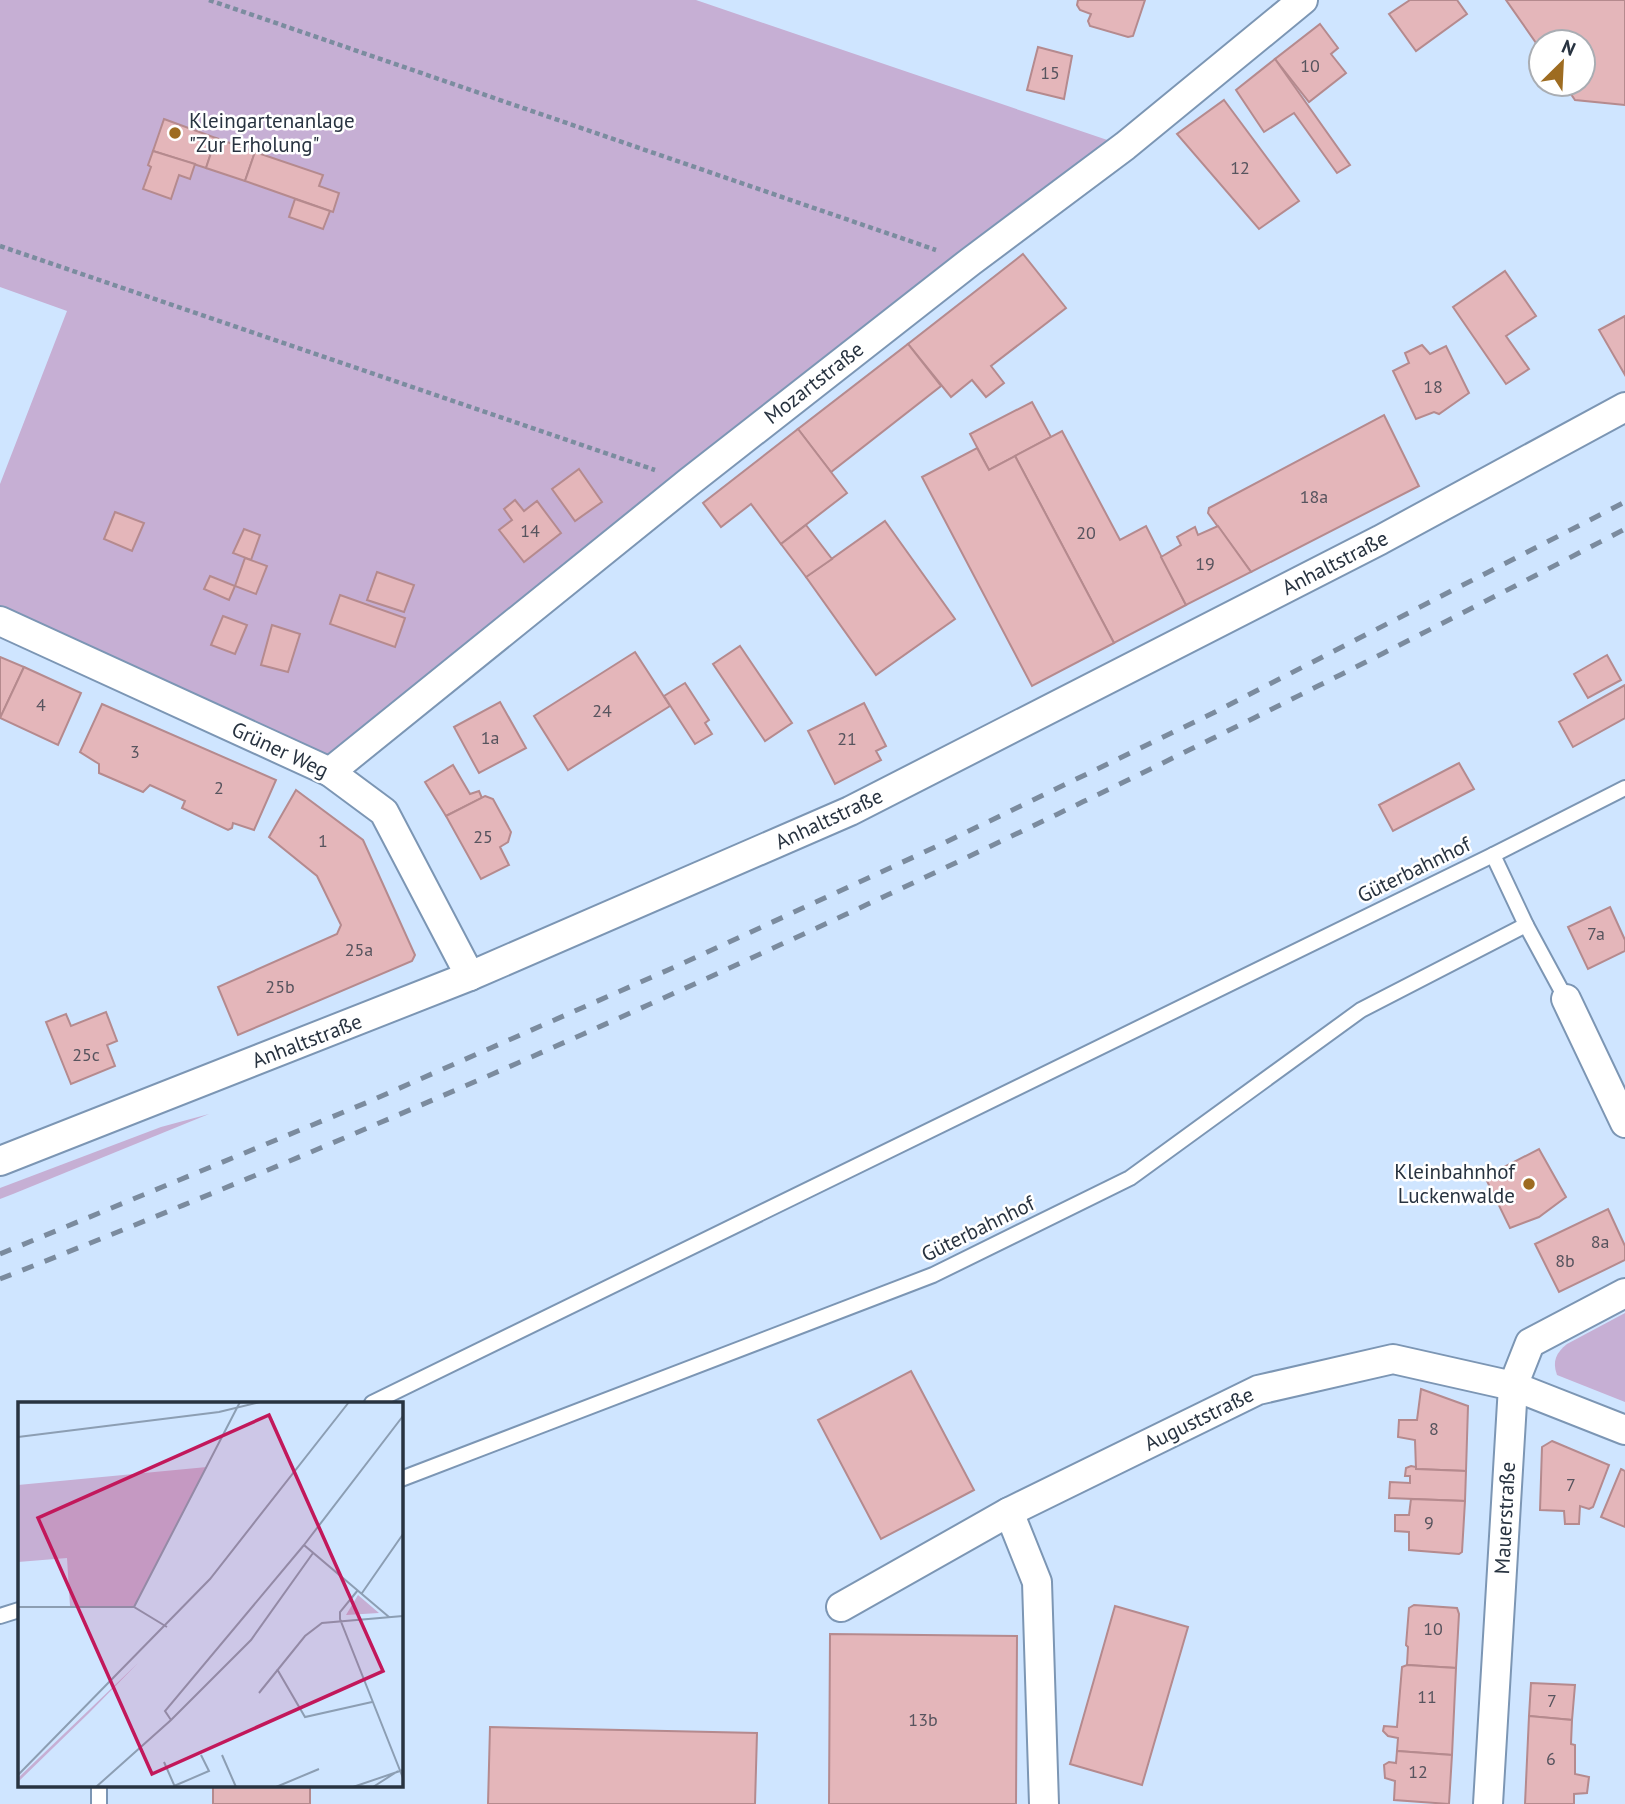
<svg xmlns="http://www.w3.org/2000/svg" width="1625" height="1804" font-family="'PT Sans',sans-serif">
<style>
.green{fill:#c6afd4}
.building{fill:#e4b6ba;stroke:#b58a8e;stroke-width:2}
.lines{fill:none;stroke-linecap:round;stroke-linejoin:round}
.service-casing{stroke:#7c96b4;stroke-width:18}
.minor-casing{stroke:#7c96b4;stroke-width:32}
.path{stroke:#7b8c9f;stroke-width:4.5;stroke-dasharray:5 3.5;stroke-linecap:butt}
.service{stroke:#fff;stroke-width:14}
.minor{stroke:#fff;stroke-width:28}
.rail{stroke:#7b8b9e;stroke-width:5;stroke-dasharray:12 12;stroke-linecap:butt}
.poi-dot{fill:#9e6c21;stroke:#fff;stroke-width:2.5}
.labels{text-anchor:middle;stroke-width:5;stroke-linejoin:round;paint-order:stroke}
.number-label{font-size:18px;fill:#57545e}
.poi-label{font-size:21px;fill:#283340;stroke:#fff;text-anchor:start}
.street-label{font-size:21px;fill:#283340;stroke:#fff}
.inset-road{fill:none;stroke:#8c9eb3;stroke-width:2}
.view{fill:#c2185b;fill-opacity:0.15;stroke:#c2185b;stroke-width:3.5}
.inset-edge{fill:none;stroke:#283340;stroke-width:3.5}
</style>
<rect width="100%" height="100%" fill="#cfe5ff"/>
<g class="green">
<path d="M0 0H696L1125 146 330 772 0 621V484L67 311 0 287Z"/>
<path d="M209 1114 13 1194 0 1199V1188L161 1127Z"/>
<path d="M1625 1313V1402L1557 1375C1552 1361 1556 1353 1567 1344Z"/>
</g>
<g class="building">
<path d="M1078 0H1145L1133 36 1128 37 1090 26 1088 21 1091 14 1080 10 1077 5Z"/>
<path d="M1410 0H1457L1467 14 1416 51 1389 14Z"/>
<path d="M1506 0H1625V105L1575 100 1564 84H1583V42H1541V50Z"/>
<path d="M1320 24 1338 48 1331 54 1346 73 1309 102 1275 59Z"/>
<path d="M1038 47 1072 56 1064 99 1027 90Z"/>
<path d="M1275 59 1350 165 1337 173 1294 113 1264 132 1236 90Z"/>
<path d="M1224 100 1299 201 1259 229 1177 134Z"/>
<path d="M164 119 216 138 206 168 153 151Z"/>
<path d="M216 138 255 152 245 181 206 168Z"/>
<path d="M153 151 195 164 190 179 179 175 171 199 143 189 151 167 148 165Z"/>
<path d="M255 152 323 175 319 186 339 193 333 212 245 181Z"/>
<path d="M295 199 330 211 323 229 289 217Z"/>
<path d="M1023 254 1066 308 991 366 1004 383 986 397 972 380 951 397 908 344Z"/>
<path d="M1505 271 1536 316 1506 336 1529 369 1506 384 1453 307Z"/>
<path d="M1625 316V375L1599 330Z"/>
<path d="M908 344 941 386 831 472 798 429Z"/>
<path d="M1422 345 1430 354 1446 346 1469 393 1439 414 1434 412 1416 419 1393 371 1409 363 1405 353Z"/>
<path d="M1032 402 1051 437 989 470 970 434Z"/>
<path d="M1384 415 1419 486 1251 572 1208 513 1209 508Z"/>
<path d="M798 429 847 493 781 544 751 504 721 527 703 503Z"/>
<path d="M1062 431 1120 540 1146 526 1186 605 1114 643 1015 456Z"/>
<path d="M977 448 989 470 1015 456 1114 643 1032 686 922 477Z"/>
<path d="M579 469 602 502 575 521 552 489Z"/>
<path d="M515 500 524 511 537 501 561 533 524 562 499 530 512 520 504 509Z"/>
<path d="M115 512 144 523 132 551 104 539Z"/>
<path d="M885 521 955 619 876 675 806 577Z"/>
<path d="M806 525 832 559 806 577 781 544Z"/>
<path d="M1218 526 1251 572 1186 605 1161 557 1181 545 1177 537 1195 527 1198 535Z"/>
<path d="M244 529 260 535 251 560 233 553Z"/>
<path d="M245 558 267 566 256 594 235 586Z"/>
<path d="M377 572 414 585 404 612 367 600Z"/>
<path d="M210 576 235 586 229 600 204 589Z"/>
<path d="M340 595 405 618 395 647 330 624Z"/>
<path d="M223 616 247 625 235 654 211 645Z"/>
<path d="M272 625 300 634 288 672 261 665Z"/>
<path d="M740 646 792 723 765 741 713 664Z"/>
<path d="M635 652 670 706 568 770 534 716Z"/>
<path d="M1607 655 1621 680 1588 698 1574 674Z"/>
<path d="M0 657 24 667 0 718Z"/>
<path d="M24 667 81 693 58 745 0 718Z"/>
<path d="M685 683 709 720 705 723 712 734 695 744 664 696Z"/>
<path d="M1625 685V718L1573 747 1559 722Z"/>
<path d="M500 702 526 748 479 773 454 727Z"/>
<path d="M864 703 886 746 876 751 881 760 835 784 808 731Z"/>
<path d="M102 704 276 780 254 830 233 823 232 828 228 830 182 808 185 801 150 785 143 792 99 773V764L80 752Z"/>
<path d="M1459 763 1474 789 1393 831 1379 805Z"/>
<path d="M453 765 470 794 479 791 482 798 446 816 425 782Z"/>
<path d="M296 790 363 840 415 955 412 961 238 1035 218 987 337 934 341 925 317 876 269 837Z"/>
<path d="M485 796 493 799 511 832 508 842 500 847 509 865 481 879 446 816Z"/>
<path d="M1610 907 1625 940V951L1588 969 1568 927Z"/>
<path d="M106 1012 117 1041 107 1045 115 1066 71 1084 46 1022 66 1014 71 1026Z"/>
<path d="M1539 1149 1566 1197 1539 1217 1510 1228 1485 1177Z"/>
<path d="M1608 1209 1625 1246V1260L1559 1292 1535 1244Z"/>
<path d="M911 1371 974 1490 881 1539 818 1420Z"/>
<path d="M1421 1389 1468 1406 1466 1471 1416 1469 1415 1440 1398 1437 1399 1420H1417Z"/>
<path d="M1552 1441 1609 1465 1593 1507 1589 1509 1580 1506 1579 1524H1565L1564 1511 1540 1510 1542 1447Z"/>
<path d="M1411 1466 1416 1467V1469L1466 1471 1465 1501 1389 1498 1390 1482 1410 1483V1476H1405L1406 1468Z"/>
<path d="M1621 1469 1625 1471V1527L1601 1517Z"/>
<path d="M1411 1499 1465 1501 1462 1552 1459 1554 1409 1550V1532L1395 1531V1515H1409Z"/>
<path d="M1414 1605 1457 1608 1459 1614 1456 1668 1407 1665 1408 1647 1406 1645 1409 1608Z"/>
<path d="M1115 1606 1188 1627 1142 1785 1070 1764Z"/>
<path d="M830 1634 1017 1636 1016 1804H829Z"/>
<path d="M1407 1665 1456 1668 1452 1755 1397 1751 1398 1738 1388 1736 1383 1731 1384 1726 1397 1727 1402 1667Z"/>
<path d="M1531 1683 1575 1685 1572 1720 1529 1716Z"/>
<path d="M1529 1716 1572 1720 1571 1744 1575 1745V1774L1589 1777 1587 1793 1574 1794V1804H1525Z"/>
<path d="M490 1727 757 1733 755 1804H488Z"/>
<path d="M1397 1751 1452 1755 1449 1804 1394 1800 1395 1781 1385 1778 1384 1765 1389 1762 1396 1763Z"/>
<rect x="213" y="1785" width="97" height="19"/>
</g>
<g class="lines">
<defs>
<g id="service">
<path d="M1566 999 1526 925 1493 855 1625 788"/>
<path d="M372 1403 1493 855"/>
<path d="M401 1479 933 1275 1130 1178 1361 1010 1526 925"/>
<path d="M0 1616 19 1610"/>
<path d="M99 1804V1785"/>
</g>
<g id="minor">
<path d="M0 621 330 772 384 812 470 976"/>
<path d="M330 772 689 482 970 262 1125 146 1303 0"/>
<path d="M1566 999 1625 1123"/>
<path d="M0 1161 470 976 850 811 1380 540 1625 407"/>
<path d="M1009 1512 1037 1582 1044 1804"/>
<path d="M841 1607 1009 1512 1258 1390 1393 1359 1513 1386 1625 1430"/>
<path d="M1488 1804 1513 1386 1530 1343 1625 1293"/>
</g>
</defs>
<use href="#service" class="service-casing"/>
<use href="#minor" class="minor-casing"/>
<g class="path">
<path d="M209 0 936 250"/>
<path d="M0 246 655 470"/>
</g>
<use href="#service" class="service"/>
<use href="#minor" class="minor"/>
<g class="rail">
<path d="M0 1254 368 1102 677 966 944 843 1213 713 1625 502"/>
<path d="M0 1279C555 1060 1096 805 1625 529"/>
</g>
</g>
<g class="poi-dot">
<circle cx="175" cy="133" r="7"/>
<circle cx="1529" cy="1184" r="7"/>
</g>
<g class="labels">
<g class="number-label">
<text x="1310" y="72">10</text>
<text x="1050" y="79">15</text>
<text x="1240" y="174">12</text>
<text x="1433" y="393">18</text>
<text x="1314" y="503">18a</text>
<text x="530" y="537">14</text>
<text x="1086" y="539">20</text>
<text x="1205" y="570">19</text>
<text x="41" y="711">4</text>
<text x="602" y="717">24</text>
<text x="490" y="744">1a</text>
<text x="847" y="745">21</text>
<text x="135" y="758">3</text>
<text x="219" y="794">2</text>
<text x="483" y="843">25</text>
<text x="323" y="847">1</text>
<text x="1596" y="940">7a</text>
<text x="359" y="956">25a</text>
<text x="280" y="993">25b</text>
<text x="86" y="1061">25c</text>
<text x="1600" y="1248">8a</text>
<text x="1565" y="1267">8b</text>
<text x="1434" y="1435">8</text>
<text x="1571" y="1491">7</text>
<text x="1429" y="1529">9</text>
<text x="1433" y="1635">10</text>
<text x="1427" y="1703">11</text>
<text x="1552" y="1707">7</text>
<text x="923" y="1726">13b</text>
<text x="1551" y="1765">6</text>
<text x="1418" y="1778">12</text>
</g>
<g class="poi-label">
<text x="189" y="128">Kleingartenanlage<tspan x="189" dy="24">"Zur Erholung"</tspan></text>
<text x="1515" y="1179" text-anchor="end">Kleinbahnhof<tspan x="1515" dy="24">Luckenwalde</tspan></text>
</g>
<g class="street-label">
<text transform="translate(814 383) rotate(-38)" y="7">Mozartstraße</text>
<text transform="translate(1335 563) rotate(-27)" y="7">Anhaltstraße</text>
<text transform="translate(280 750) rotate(25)" y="7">Grüner Weg</text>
<text transform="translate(829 819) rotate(-25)" y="7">Anhaltstraße</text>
<text transform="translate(1414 870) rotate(-26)" y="7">Güterbahnhof</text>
<text transform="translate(307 1041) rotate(-21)" y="7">Anhaltstraße</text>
<text transform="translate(978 1229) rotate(-26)" y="7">Güterbahnhof</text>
<text transform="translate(1199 1419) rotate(-26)" y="7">Auguststraße</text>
<text transform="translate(1505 1518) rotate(-87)" y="7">Mauerstraße</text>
</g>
</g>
<g transform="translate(18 1402)">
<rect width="385" height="385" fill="#cfe5ff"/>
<path d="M189 65 116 205 52 204 49 156 0 160V83ZM340 193 361 211 328 213ZM120 261 71 311 0 380V376Z" fill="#c6afd4"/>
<path class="inset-road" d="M0 35 201 10 242 0M340 188 322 210V217L385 376M344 191 385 132M0 205H116L149 225M116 205 222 0M371 215 286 143 385 14M259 267 287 315 354 300M241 291 287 234 304 221 385 214M153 318 233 238 295 151M204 353 218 385M146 360 157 385M0 373 192 177 331 0M156 384 191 369 183 353M78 385 153 318 147 309 286 143M258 385 301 367M335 385 385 368M355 385 380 369"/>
<path class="view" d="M251 13 365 269 134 372 20 116Z"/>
<rect width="385" height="385" class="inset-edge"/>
</g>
<g transform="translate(1562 63) rotate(24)"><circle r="33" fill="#ffffff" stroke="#a9adb3" stroke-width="2"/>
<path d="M0-5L12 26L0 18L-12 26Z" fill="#9e6c21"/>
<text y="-10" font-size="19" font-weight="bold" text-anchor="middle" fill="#283340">N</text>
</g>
</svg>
